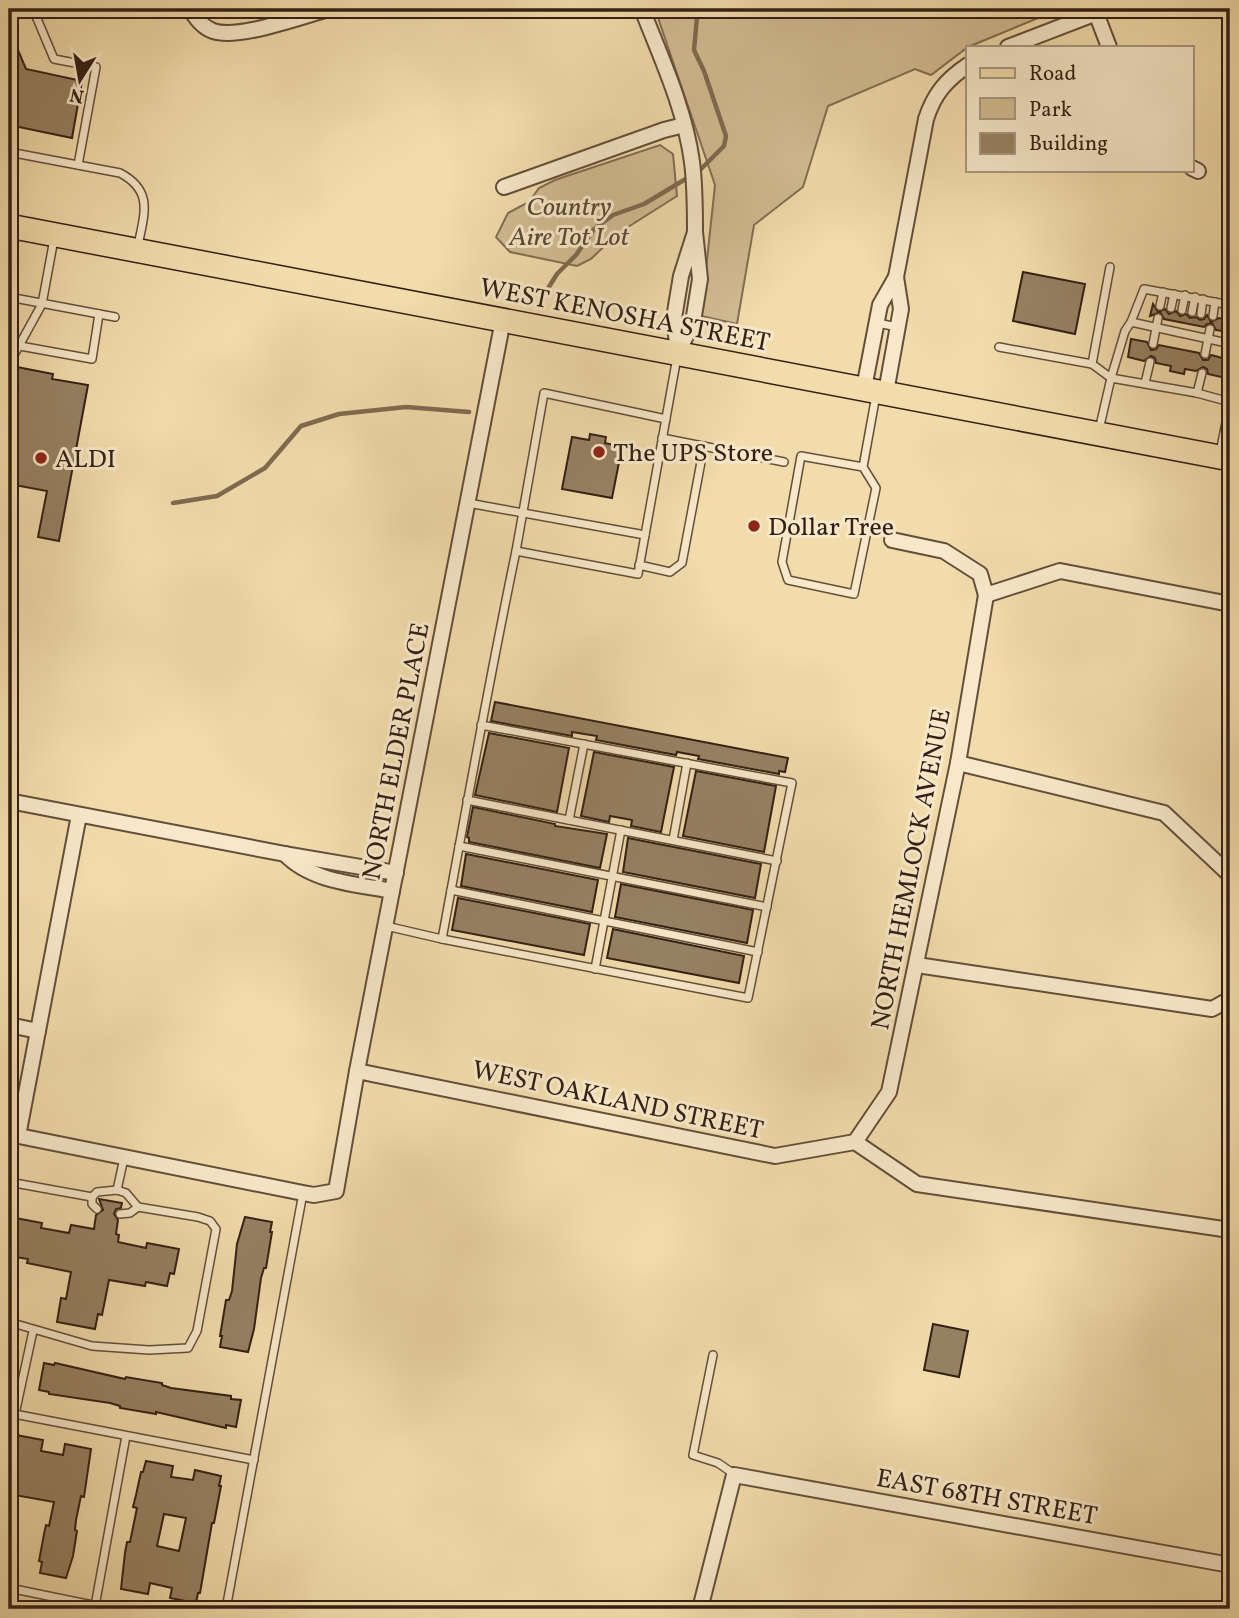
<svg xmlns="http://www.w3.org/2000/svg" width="1239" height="1618" font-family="Vollkorn,serif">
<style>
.green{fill:#d2bc92;stroke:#826e53;stroke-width:2}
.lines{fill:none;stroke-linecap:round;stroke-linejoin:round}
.stream{stroke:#7f6a50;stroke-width:4.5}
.building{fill:#968163;stroke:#331f14;stroke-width:2;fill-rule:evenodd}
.lane-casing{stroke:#634e3a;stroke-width:10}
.street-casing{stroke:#634e3a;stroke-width:18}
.primary-casing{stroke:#331f14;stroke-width:26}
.lane{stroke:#f7e8c9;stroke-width:7}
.street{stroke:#f7e8c9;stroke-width:14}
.primary{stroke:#f2dcac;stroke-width:23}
.poi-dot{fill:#8f2418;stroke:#f7e8c9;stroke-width:2.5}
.labels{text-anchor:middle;stroke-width:6;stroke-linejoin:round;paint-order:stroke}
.park-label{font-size:26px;font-style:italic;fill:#5b4634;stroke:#f7e8c9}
.street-label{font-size:26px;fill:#331f14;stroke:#f7e8c9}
.poi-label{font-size:26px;fill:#331f14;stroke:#f7e8c9;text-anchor:start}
</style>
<rect width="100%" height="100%" fill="#f2dcac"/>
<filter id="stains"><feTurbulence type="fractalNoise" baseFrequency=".00286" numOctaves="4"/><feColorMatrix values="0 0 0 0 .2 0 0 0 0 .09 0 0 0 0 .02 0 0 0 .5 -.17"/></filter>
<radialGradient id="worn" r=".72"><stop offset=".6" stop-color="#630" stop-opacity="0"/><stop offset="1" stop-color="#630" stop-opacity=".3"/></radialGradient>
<g class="green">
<path d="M655 9H1060L968 47 931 75 915 69 828 106 803 187 754 225 737 324 701 316 715 185Z"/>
<path d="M660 145 673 154 677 196 617 234 591 259 577 266 510 252 496 237 508 213 529 202 539 188 555 180Z"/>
</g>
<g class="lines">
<g class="stream">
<path d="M542 298 557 274 576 255 594 229 613 215 644 204 699 171 724 146 726 136 704 71 694 50 697 17 703 9"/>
<path d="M173 503 217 496 265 468 301 426 339 414 406 407 469 412"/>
</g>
</g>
<g class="building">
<path d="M9 29 26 69 82 81 72 138 9 125Z"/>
<path d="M1023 272 1085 284 1075 334 1013 321Z"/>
<path d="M1153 304 1158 312 1165 309 1169 314 1176 311 1180 316 1186 314 1190 318 1196 317 1200 320 1204 319 1207 315 1211 322 1219 318 1230 320V322L1225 325 1223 331 1216 330 1212 323 1207 324 1204 327 1164 319 1160 312 1150 316Z"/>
<path d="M1131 339 1147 342 1151 350 1156 349 1159 345 1199 353 1203 360H1208L1211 355 1230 360V379L1208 374 1207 369 1203 367 1196 371 1185 369 1184 374 1170 371 1171 366 1156 363 1155 358 1151 356 1144 361 1128 357Z"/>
<path d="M17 367 53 374 52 379 88 385 59 541 38 537 47 491 9 484V433L14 404H10Z"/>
<path d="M590 434 606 437 605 443 622 447 612 498 562 489 572 437 589 440Z"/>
<path d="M495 702 788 758 785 772 779 771V774L698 759 699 756 677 752 676 755 596 740 597 736 572 732V736L491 721Z"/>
<path d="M489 733 569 748 557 812 475 795Z"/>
<path d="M594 752 674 767 661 832 631 826 632 820 610 816 609 822 581 816Z"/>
<path d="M696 771 776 786 764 852 683 836Z"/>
<path d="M473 807 555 824V826L607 834 600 868 469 842V838L467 837Z"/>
<path d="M628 838 761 864 755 898 623 872Z"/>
<path d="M466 854 598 880 592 912 461 886Z"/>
<path d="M621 884 753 910 747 943 615 917Z"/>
<path d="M458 898 590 924 584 955 452 930Z"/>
<path d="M613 929 744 956 739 983 607 958Z"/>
<path d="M99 1199 122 1203 121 1208 116 1209 114 1214 118 1220 116 1234 119 1235 118 1242 146 1248 147 1243 179 1249 174 1274 170 1273 167 1286 146 1282 145 1286 109 1280 102 1315 98 1314 95 1329 57 1322 61 1298 66 1299 71 1272 27 1263 28 1259 9 1256V1223L10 1217 42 1223 41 1228 69 1233 71 1225 94 1229 96 1215 103 1210Z"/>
<path d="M245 1217 272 1222 270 1232H272L266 1268H264L261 1278 254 1329 248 1352 220 1347 222 1336H220L226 1300H229L232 1291 237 1244Z"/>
<path d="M933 1324 968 1331 959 1377 924 1370Z"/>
<path d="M44 1363 54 1365 55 1363 125 1379 126 1377 162 1383V1385L171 1388 231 1396V1399L241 1400 236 1427 226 1425V1428L156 1412V1414L120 1408V1406L110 1403 49 1394V1392L39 1390Z"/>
<path d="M16 1435 43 1440 41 1451 63 1455 65 1444 91 1449 84 1497 81 1496 76 1520 75 1530 77 1531 73 1556 66 1578 40 1573 42 1562 39 1561 44 1534 46 1525 49 1526 54 1502 9 1494V1462Z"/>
<path d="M146 1461 173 1466 171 1477 193 1480 195 1470 221 1476 219 1486H221L214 1523H212L200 1593H198L196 1603 170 1598 172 1588 150 1583 148 1594 121 1589 125 1553 127 1542H130L137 1508 133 1507 136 1495 141 1472H143ZM164 1514 186 1518 179 1551 157 1546Z"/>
</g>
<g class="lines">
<defs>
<g id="lane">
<path d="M33 9 54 59 96 67 78 165"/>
<path d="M9 152 120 173C154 191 144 214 138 246"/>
<path d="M9 297 115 317"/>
<path d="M1230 305 1144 289 1131 322 1227 343 1230 328"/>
<path d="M1160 306 1163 292"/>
<path d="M1171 308 1174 294"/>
<path d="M1182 310 1185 295"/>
<path d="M1192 312 1195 297"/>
<path d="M1201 314 1203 299"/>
<path d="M1213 316 1215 302"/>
<path d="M877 323 898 327"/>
<path d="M9 344 92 359 99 314"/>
<path d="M1153 344 1158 318"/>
<path d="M999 347 1092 364 1111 378 1125 331 1131 322"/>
<path d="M1205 354 1210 329"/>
<path d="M9 364 42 304 54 239"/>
<path d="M1092 364 1110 267"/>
<path d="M1145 383 1150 362"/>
<path d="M1197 393 1202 373"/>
<path d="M1099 430 1111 378 1197 393 1230 402 1220 453"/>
<path d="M662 438 784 462"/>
<path d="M863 467 876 488 854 594 788 580 782 562 801 456 863 467 876 395"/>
<path d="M468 503 645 535"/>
<path d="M516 551 544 393 666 419"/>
<path d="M639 565 670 572 682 563 704 446"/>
<path d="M481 725 792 783 748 998 442 939C466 810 489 680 516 551L638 574 677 357"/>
<path d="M467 800 777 861"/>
<path d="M569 820 584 744"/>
<path d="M673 840 687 763"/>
<path d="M459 846 767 907"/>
<path d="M451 890 758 952"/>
<path d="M386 926 442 939"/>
<path d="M595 969 621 830"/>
<path d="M9 1182 92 1197 97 1192 117 1190 126 1193 138 1207 198 1217 210 1221 216 1229 197 1331 188 1348 149 1350 92 1346 9 1322"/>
<path d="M117 1190 124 1158"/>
<path d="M92 1197V1204L97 1209"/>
<path d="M120 1214 130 1213 138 1207"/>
<path d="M713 1355 693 1455 718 1463 734 1474"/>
<path d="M9 1413 254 1460"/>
<path d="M15 1414 33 1331"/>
<path d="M9 1588 112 1609"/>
<path d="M95 1606 126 1436"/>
<path d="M226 1609 303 1193"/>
</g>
<g id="street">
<path d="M190 9C196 18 202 27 213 31 238 40 302 16 329 9"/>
<path d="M642 9C661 58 685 109 692 162 695 185 695 209 695 232"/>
<path d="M1096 13 1109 47"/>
<path d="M1008 47 1107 9"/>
<path d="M1192 168 1198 171"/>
<path d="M504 187 664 130 684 125"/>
<path d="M695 232 700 279 693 322 678 352 674 318 681 276Z"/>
<path d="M864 388 880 305 896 277"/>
<path d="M886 392 901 309 896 277 926 119C934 94 946 80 968 65"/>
<path d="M892 540 944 551 980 574 986 595 1060 571 1230 604"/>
<path d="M958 763 1164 813 1230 875"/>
<path d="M9 801 285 854 396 873"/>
<path d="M285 854C311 882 357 884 392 891"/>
<path d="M917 965 1212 1009 1230 999"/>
<path d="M9 1025 38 1031"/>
<path d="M357 1071 775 1156 855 1142 917 1184 1230 1230"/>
<path d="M9 1134 303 1193 314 1195 336 1191 357 1071 503 320"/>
<path d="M18 1136 79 815"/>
<path d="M855 1142 889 1092 958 763 986 595"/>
<path d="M700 1609 734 1475 1230 1565"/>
</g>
<path id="primary" d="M9 226 1230 459"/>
</defs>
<use href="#lane" class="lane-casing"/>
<use href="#street" class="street-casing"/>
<use href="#primary" class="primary-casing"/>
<use href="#lane" class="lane"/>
<use href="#street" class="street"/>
<use href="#primary" class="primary"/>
</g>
<g class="poi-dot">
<circle cx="599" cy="452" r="7"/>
<circle cx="41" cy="458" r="7"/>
<circle cx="754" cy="526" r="7"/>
</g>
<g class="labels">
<g class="park-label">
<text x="569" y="215">Country<tspan x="569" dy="30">Aire Tot Lot</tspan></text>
</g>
<g class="street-label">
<text transform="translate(625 314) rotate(11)" y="9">WEST KENOSHA STREET</text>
<text transform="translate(395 751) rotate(-79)" y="9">NORTH ELDER PLACE</text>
<text transform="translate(910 869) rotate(-79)" y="9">NORTH HEMLOCK AVENUE</text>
<text transform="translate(618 1099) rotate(12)" y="9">WEST OAKLAND STREET</text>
<text transform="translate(987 1496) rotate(10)" y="9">EAST 68TH STREET</text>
</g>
<g class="poi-label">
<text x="613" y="461">The UPS Store</text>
<text x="55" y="467">ALDI</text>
<text x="768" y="535">Dollar Tree</text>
</g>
</g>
<rect width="1239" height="1618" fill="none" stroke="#f2dcac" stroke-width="35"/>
<rect x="10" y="10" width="1218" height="1597" fill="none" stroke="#331f14" stroke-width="3.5"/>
<rect x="18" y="18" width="1204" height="1583" fill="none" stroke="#331f14" stroke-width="2"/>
<rect x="966" y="46" width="228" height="126" fill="#f7e8c9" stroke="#a99881" stroke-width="2"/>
<rect x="980" y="68" width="35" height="10" fill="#f2dcac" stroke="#a99881" stroke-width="2"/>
<text x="1029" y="80" font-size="21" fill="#331f14">Road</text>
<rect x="980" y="98" width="35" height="21" fill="#d2bc92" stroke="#a99881" stroke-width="2"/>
<text x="1029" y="116" font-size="21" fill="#331f14">Park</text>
<rect x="980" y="133" width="35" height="21" fill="#968163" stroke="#a99881" stroke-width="2"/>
<text x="1029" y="150" font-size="21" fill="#331f14">Building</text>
<g transform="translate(80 80) rotate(191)" stroke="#f7e8c9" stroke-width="5" paint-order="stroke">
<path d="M0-5L12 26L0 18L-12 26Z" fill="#331f14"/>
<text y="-10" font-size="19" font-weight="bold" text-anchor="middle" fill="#331f14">N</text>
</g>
<rect width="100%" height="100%" filter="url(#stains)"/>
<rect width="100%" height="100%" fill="url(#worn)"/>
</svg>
